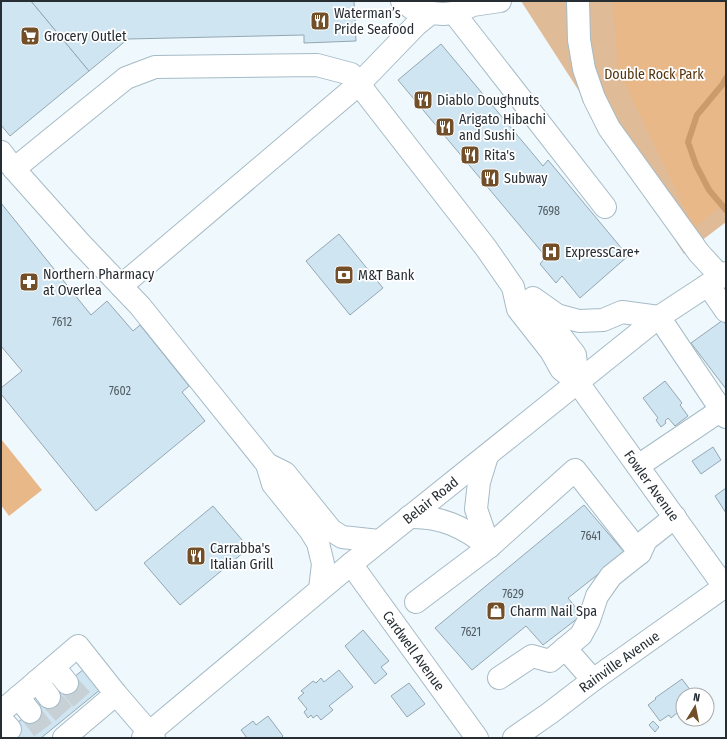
<svg xmlns="http://www.w3.org/2000/svg" width="727" height="739" font-family="'Fira Sans Condensed',sans-serif">
<style>
.green{fill:#dfbb97}
.forest{fill:#e9b888}
.lines{fill:none;stroke-linecap:round;stroke-linejoin:round}
.stream{stroke:#cb9b6c;stroke-width:6}
.building{fill:#cfe5f1;stroke:#93a7b3}
.minor-tunnel{stroke:#c7d0d5;stroke-width:22;stroke-dasharray:22 11;stroke-linecap:butt}
.minor-casing{stroke:#a5bbc6;stroke-width:24}
.major-casing{stroke:#a5bbc6;stroke-width:24}
.minor{stroke:#fff;stroke-width:22}
.major{stroke:#fff;stroke-width:22}
.labels{text-anchor:middle;stroke-width:3.5;stroke-linejoin:round;paint-order:stroke}
.number-label{font-size:12px;fill:#505c62}
.poi-label{font-size:14px;fill:#262e33;stroke:#fff;text-anchor:start}
.park-label{font-size:14px;fill:#55350f;stroke:#fff}
.street-label{font-size:14px;fill:#262e33;stroke:#fff}
</style>
<rect width="100%" height="100%" fill="#eff8fd"/>
<path class="green" d="M521 1H726V222L684 254Z"/>
<g class="forest">
<path d="M613 1H726V202L694 228 618 69Z"/>
<path d="M1 439 42 490 9 516 1 505Z"/>
</g>
<g class="lines">
<path class="stream" d="M726 78 722 85 697 115 688 142 696 165 709 190 726 210"/>
</g>
<g class="building">
<path d="M1 1H31L89 71 10 136 1 125Z"/>
<path d="M31 1H354L356 41 304 43V35L128 39 89 71Z"/>
<path d="M441 44 543 166 548 160 628 256 580 298 562 276 556 283 540 264 546 257 398 80Z"/>
<path d="M1 203 91 315 107 301 133 331 140 325 189 386 182 392 205 421 96 511 1 394V388L22 371 1 346Z"/>
<path d="M339 234 383 288 350 315 306 261Z"/>
<path d="M723 320 726 325V389L691 343Z"/>
<path d="M665 381 682 403 680 405 688 416 675 426 668 418 665 421 666 423 661 427 656 420 658 418 643 398Z"/>
<path d="M713 447 721 460 701 474 692 461Z"/>
<path d="M726 488V513L715 496Z"/>
<path d="M584 505 625 553 568 598 582 615 543 645 526 626 472 670 435 628Z"/>
<path d="M213 506 249 548 180 605 144 563Z"/>
<path d="M363 630 389 661 381 667 387 674 375 684 345 646Z"/>
<path d="M84 669 101 689 41 738H1V736Z"/>
<path d="M339 670 353 687 329 706 333 710 321 720 317 715 313 718 311 715 308 718 304 712 307 709 298 698 304 693 301 691 313 681 316 683 321 678 324 682Z"/>
<path d="M682 679 694 695H683V716L681 718 677 713 671 718 669 715 660 721 648 705 656 699 655 698Z"/>
<path d="M409 683 425 704 407 717 391 696Z"/>
<path d="M268 716 283 736 281 738H247L241 730 253 721 256 725Z"/>
<path d="M653 721 659 727 655 732 649 725Z"/>
</g>
<g class="lines">
<g class="minor-tunnel">
<path d="M67 683 85 703"/>
<path d="M49 697 67 717"/>
<path d="M30 712 46 734"/>
</g>
<defs>
<g id="minor">
<path d="M402 1 416 11 431 13"/>
<path d="M578 1 579 40 584 69 594 98 609 128 699 253 721 277"/>
<path d="M454 13 605 207"/>
<path d="M1 152 14 169"/>
<path d="M708 285 726 311"/>
<path d="M121 286 359 84 416 25 431 13 443 14 454 13 473 5 500 1"/>
<path d="M535 302 575 355 578 383"/>
<path d="M659 317 726 417"/>
<path d="M487 456 479 482 476 509 489 547"/>
<path d="M267 464 285 473 331 530 342 537 379 541"/>
<path d="M638 466 721 410"/>
<path d="M409 517C441 516 464 527 489 547"/>
<path id="s1" d="M351 564 477 738"/>
<path id="s2" d="M320 589 323 564 318 543 310 530 273 484 267 464 140 306 80 243 14 169 126 78 155 67 317 65 351 74 486 248 513 287 518 309 551 351 561 369 578 383 726 589"/>
<path d="M416 602 489 547 575 470 640 553"/>
<path d="M565 648 593 680"/>
<path d="M54 667 67 683"/>
<path d="M499 678 532 656 550 661 581 635 589 620 597 596 611 576 640 553 646 540 675 517"/>
<path d="M37 681 49 697"/>
<path d="M18 697 30 712"/>
<path d="M1 712 78 646 116 694 154 738"/>
<path d="M1 719 10 729"/>
<path d="M64 738 116 694"/>
<path id="s3" d="M514 738 550 713 593 680 724 587"/>
</g>
<g id="major">
<path d="M533 298 557 315 579 321 603 320 622 312 659 317"/>
<path id="s4" d="M143 738 351 564 659 317 726 273"/>
</g>
</defs>
<use href="#minor" class="minor-casing"/>
<use href="#major" class="major-casing"/>
<use href="#minor" class="minor"/>
<use href="#major" class="major"/>
</g>
<defs>
<symbol id="restaurant-square" viewBox="-11 -11 22 22"><rect x="-9" y="-9" width="18" height="18" rx="4" fill="#724f28" stroke="#fff"/><path d="M-5-6h1v4h1v-4h1v4h1v-4h1v5L-1.5 .5V6h-2V.5L-5-1ZM5-6V6H3V1.5H1.5Q1.5-4 5-6Z" fill="#fff"/></symbol>
<symbol id="supermarket-square" viewBox="-11 -11 22 22"><rect x="-9" y="-9" width="18" height="18" rx="4" fill="#724f28" stroke="#fff"/><path d="M-6-5.5h2.5l.6 2H6L4.5 2H-2.5L-4.4-4H-6ZM-1.5 3.2a1.3 1.3 0 1 0 .1 0ZM3 3.2a1.3 1.3 0 1 0 .1 0Z" fill="#fff"/></symbol>
<symbol id="hospital-square" viewBox="-11 -11 22 22"><rect x="-9" y="-9" width="18" height="18" rx="4" fill="#724f28" stroke="#fff"/><path d="M-5-5h3v3.5h4V-5h3V5h-3V1.5h-4V5h-3Z" fill="#fff"/></symbol>
<symbol id="bank-square" viewBox="-11 -11 22 22"><rect x="-9" y="-9" width="18" height="18" rx="4" fill="#724f28" stroke="#fff"/><path d="M-6-4H6V4H-6ZM0-2.3a2.3 2.3 0 1 0 0 4.6a2.3 2.3 0 1 0 0-4.6Z" fill="#fff"/></symbol>
<symbol id="pharmacy-square" viewBox="-11 -11 22 22"><rect x="-9" y="-9" width="18" height="18" rx="4" fill="#724f28" stroke="#fff"/><path d="M-2-6h4v4h4v4h-4v4h-4v-4h-4v-4h4Z" fill="#fff"/></symbol>
<symbol id="shop-square" viewBox="-11 -11 22 22"><rect x="-9" y="-9" width="18" height="18" rx="4" fill="#724f28" stroke="#fff"/><path d="M-5-2.5h2.3a2.7 3.5 0 0 1 5.4 0H5L5.5 6h-11ZM-1.5-2.5h3a1.5 2.3 0 0 0-3 0Z" fill="#fff"/></symbol>
</defs>
<g fill-rule="evenodd">
<use href="#restaurant-square" x="309" y="10" width="22" height="22"/>
<use href="#supermarket-square" x="19" y="25" width="22" height="22"/>
<use href="#restaurant-square" x="412" y="89" width="22" height="22"/>
<use href="#restaurant-square" x="434" y="116" width="22" height="22"/>
<use href="#restaurant-square" x="459" y="144" width="22" height="22"/>
<use href="#restaurant-square" x="479" y="167" width="22" height="22"/>
<use href="#hospital-square" x="540" y="241" width="22" height="22"/>
<use href="#bank-square" x="333" y="264" width="22" height="22"/>
<use href="#pharmacy-square" x="18" y="271" width="22" height="22"/>
<use href="#restaurant-square" x="185" y="545" width="22" height="22"/>
<use href="#shop-square" x="485" y="600" width="22" height="22"/>
</g>
<g class="labels">
<g class="number-label">
<text x="549" y="215">7698</text>
<text x="62" y="326">7612</text>
<text x="120" y="395">7602</text>
<text x="591" y="540">7641</text>
<text x="513" y="598">7629</text>
<text x="471" y="636">7621</text>
</g>
<g class="poi-label">
<text x="334" y="18">Waterman’s<tspan x="334" dy="16">Pride Seafood</tspan></text>
<text x="44" y="41">Grocery Outlet</text>
<text x="437" y="105">Diablo Doughnuts</text>
<text x="459" y="124">Arigato Hibachi<tspan x="459" dy="16">and Sushi</tspan></text>
<text x="484" y="160">Rita's</text>
<text x="504" y="183">Subway</text>
<text x="565" y="257">ExpressCare+</text>
<text x="43" y="279">Northern Pharmacy<tspan x="43" dy="16">at Overlea</tspan></text>
<text x="358" y="280">M&amp;T Bank</text>
<text x="210" y="553">Carrabba's<tspan x="210" dy="16">Italian Grill</tspan></text>
<text x="510" y="616">Charm Nail Spa</text>
</g>
<g class="park-label">
<text x="654" y="79">Double Rock Park</text>
</g>
<g class="street-label">
<text dy="5" stroke="none"><textPath href="#s2" startOffset="1416">Fowler Avenue</textPath></text>
<text dy="5" stroke="none"><textPath href="#s4" startOffset="373">Belair Road</textPath></text>
<text dy="5" stroke="none"><textPath href="#s1" startOffset="107">Cardwell Avenue</textPath></text>
<text dy="5" stroke="none"><textPath href="#s3" startOffset="130">Rainville Avenue</textPath></text>
</g>
</g>
<rect width="727" height="739" fill="none" stroke="#262e33" stroke-width="4"/>
<g transform="translate(695 707) rotate(10)"><circle r="19" fill="#ffffff" stroke="#a8abad"/>
<path d="M0-3L7 15L0 10L-7 15Z" fill="#724f28"/>
<text y="-6" font-size="11" font-weight="bold" text-anchor="middle" fill="#262e33">N</text>
</g>
</svg>
